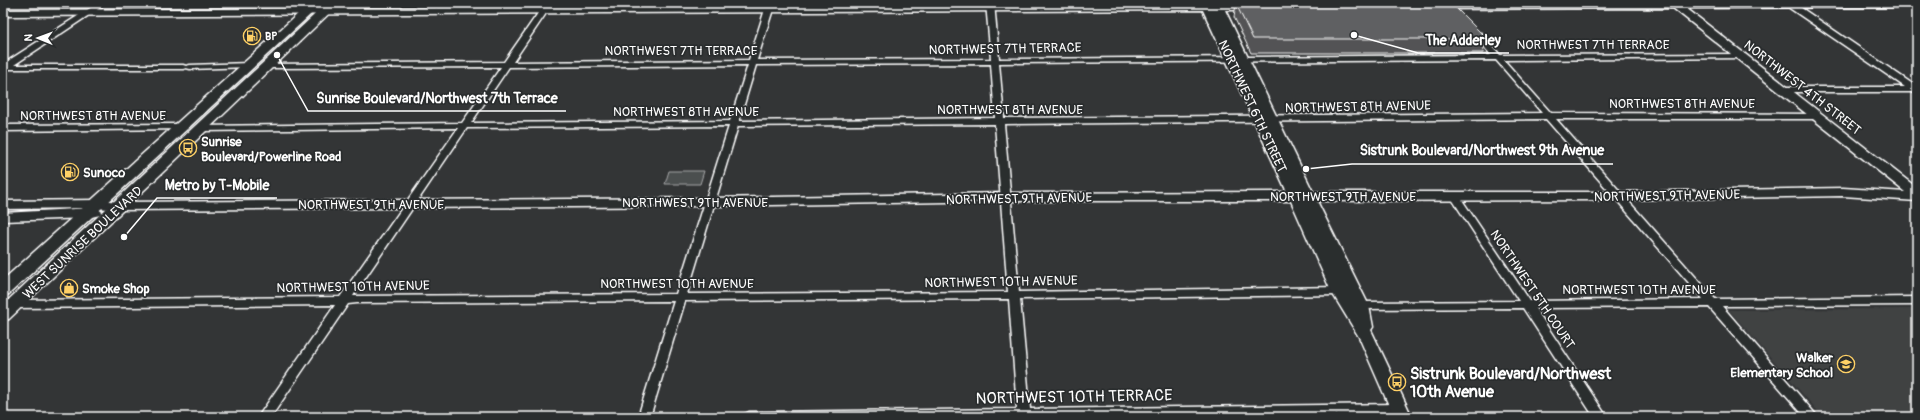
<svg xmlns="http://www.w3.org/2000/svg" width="1920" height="420" font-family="Pangolin,sans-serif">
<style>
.built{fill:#404243}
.green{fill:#4c4f50;stroke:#a6a7a8}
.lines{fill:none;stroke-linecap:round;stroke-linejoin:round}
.street-casing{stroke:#fff;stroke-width:3}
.secondary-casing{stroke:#fff;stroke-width:3}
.primary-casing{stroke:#fff;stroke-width:3}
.street{fill:#2a2d2e;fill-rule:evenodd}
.secondary{fill:#2a2d2e;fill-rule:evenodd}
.primary{fill:#2a2d2e;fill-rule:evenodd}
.wall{fill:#525354;stroke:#fff}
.building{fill:#5f6162;stroke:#fff}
.labels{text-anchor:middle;stroke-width:3.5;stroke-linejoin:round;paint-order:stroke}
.far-poi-label{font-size:11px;font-weight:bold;fill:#fff;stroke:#2a2d2e;text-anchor:start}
.street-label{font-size:13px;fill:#fff;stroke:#2a2d2e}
.poi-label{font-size:13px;font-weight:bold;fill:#fff;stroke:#2a2d2e;text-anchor:start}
.near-poi-label{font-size:16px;font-weight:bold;fill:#fff;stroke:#2a2d2e;text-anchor:start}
.near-street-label{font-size:16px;fill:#fff;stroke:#2a2d2e}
.leader{fill:none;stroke:#fff;stroke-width:1.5}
.callout-dot{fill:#fff;stroke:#2a2d2e;stroke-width:1.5}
.callout-label{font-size:14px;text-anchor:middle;font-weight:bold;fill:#fff;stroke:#2a2d2e;stroke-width:3.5;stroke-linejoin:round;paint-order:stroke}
</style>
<rect width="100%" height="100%" fill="#333536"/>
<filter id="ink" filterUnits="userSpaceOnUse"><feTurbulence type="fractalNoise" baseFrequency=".025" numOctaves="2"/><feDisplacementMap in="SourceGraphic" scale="8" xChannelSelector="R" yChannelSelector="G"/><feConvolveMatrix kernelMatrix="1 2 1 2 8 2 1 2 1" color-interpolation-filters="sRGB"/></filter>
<g filter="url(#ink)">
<path class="built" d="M1917 309V417H1823L1729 310Z"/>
<path class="green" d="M669 171H704L700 184H665Z"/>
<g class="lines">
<defs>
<g id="street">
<path d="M98 3H107L14 65H183L186 66 190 65 249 63 253 65 249 67 190 69 186 68 183 69H3V64Z"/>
<path d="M545 3H553L513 62 749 60 767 3H775L757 60 991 59 986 3H994L999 59 1491 55 1474 35 1478 33H1481L1500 55 1741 54H1744V58L1504 60 1551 113 1820 114 1821 116 1817 119H1556L1715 299 1917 297V305L1722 306 1818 417H1805L1709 307 1535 308 1607 417H1594L1523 308 1357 309 1355 306 1357 303 1361 302 1519 301 1450 196 1455 193 1458 194 1530 301 1703 299 1546 119 1004 124 1019 292 1339 287 1345 291 1339 295 1020 299 1030 409 1400 404 1404 406 1406 409 1404 412 1400 414 1129 417H743L745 414 749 412 1017 409 1009 299 685 301 650 417H638L674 301 357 303 348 304 271 417H258L335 305 15 308 11 307 9 304 11 301 15 300 340 297 458 128 203 131 199 128 200 126 462 123 501 67 268 68 264 66 268 64 504 62ZM1496 60 1542 113 1004 118 999 63ZM991 64 995 118 739 121 756 65ZM748 65 730 121 471 123 509 67ZM995 124 1008 292 687 294 738 126ZM729 126 676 294 353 296 467 128Z"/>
<path d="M1788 3H1794L1917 87V94L1912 92H1780V88L1783 87H1905L1788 7Z"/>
<path d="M1903 3H1912L1917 6V11Z"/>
<path d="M183 124 186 125 187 127 186 129 3 131V125Z"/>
</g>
<path id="secondary" d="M1200 3 1255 4 1260 7 1255 10H1225L1313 192H1617L1843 188 1905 192 1673 8 1435 9 1430 6 1435 3H1917V7L1686 8 1917 188V201L1843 196 1617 200 1317 201 1369 306 1373 327 1371 330 1412 417H1394L1359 337 1331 291 1291 201H1007L709 206 120 210 97 208 102 212 100 215 87 218 3 221V213L93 208 3 209V201L98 200 120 202 709 198 1007 193 1287 192 1203 10 3 16V10Z"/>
<g id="primary">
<path d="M310 3H323L9 294 3 296V280Z"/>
<path d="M327 3H340L9 319 3 321V305Z"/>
</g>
</defs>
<use href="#street" class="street-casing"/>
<use href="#secondary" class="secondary-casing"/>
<use href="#primary" class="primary-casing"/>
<use href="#street" class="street"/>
<use href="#secondary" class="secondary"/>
<use href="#primary" class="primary"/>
</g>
<path class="wall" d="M1236 4 1487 39 1483 53H1251L1234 17Z"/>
<path class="building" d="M1352 3H1451L1487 39H1253L1236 4Z"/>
</g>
<defs>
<symbol id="fuel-ring" viewBox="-11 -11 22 22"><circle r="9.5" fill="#2a2d2e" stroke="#ffd166" stroke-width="1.5"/><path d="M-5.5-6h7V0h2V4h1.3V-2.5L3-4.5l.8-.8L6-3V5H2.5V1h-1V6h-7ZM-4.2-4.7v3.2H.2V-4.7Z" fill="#ffd166"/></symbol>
<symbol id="bus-ring" viewBox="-11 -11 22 22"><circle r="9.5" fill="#2a2d2e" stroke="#ffd166" stroke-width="1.5"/><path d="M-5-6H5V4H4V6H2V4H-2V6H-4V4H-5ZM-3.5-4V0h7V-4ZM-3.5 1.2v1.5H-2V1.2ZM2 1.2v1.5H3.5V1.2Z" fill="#ffd166"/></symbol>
<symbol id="shop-ring" viewBox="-11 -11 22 22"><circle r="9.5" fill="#2a2d2e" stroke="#ffd166" stroke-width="1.5"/><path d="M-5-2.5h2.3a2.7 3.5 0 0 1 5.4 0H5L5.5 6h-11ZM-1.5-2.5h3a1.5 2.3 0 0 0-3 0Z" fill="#ffd166"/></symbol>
<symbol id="school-ring" viewBox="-11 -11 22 22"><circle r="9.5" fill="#2a2d2e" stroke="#ffd166" stroke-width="1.5"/><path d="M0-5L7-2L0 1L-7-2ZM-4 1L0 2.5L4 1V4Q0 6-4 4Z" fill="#ffd166"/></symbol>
</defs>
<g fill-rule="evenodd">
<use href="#fuel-ring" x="242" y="26" width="20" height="20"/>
<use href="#bus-ring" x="178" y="138" width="20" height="20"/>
<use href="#fuel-ring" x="60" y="162" width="20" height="20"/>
<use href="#shop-ring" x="59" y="278" width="20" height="20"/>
<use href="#school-ring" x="1836" y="354" width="20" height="20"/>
<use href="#bus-ring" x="1387" y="372" width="20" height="20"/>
</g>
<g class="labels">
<g class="far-poi-label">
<text x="265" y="40">BP</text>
</g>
<g class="street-label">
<text x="1593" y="49">NORTHWEST 7TH TERRACE</text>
<text transform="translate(1005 48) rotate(-1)" y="5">NORTHWEST 7TH TERRACE</text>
<text x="681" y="55">NORTHWEST 7TH TERRACE</text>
<text transform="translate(1803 87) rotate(38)" y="5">NORTHWEST 4TH STREET</text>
<text x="1682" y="108">NORTHWEST 8TH AVENUE</text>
<text transform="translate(1253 106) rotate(65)" y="5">NORTHWEST 6TH STREET</text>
<text transform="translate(1358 106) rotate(-1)" y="5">NORTHWEST 8TH AVENUE</text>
<text x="1010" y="114">NORTHWEST 8TH AVENUE</text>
<text x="686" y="116">NORTHWEST 8TH AVENUE</text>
<text x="93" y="120">NORTHWEST 8TH AVENUE</text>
<text transform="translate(1667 195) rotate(-1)" y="5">NORTHWEST 9TH AVENUE</text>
<text x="1343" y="201">NORTHWEST 9TH AVENUE</text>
<text transform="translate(1019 198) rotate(-1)" y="5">NORTHWEST 9TH AVENUE</text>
<text x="695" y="207">NORTHWEST 9TH AVENUE</text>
<text x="371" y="209">NORTHWEST 9TH AVENUE</text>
<text transform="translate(82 242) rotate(-43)" y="5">WEST SUNRISE BOULEVARD</text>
<text transform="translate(1001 281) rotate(-1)" y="5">NORTHWEST 10TH AVENUE</text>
<text x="677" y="288">NORTHWEST 10TH AVENUE</text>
<text transform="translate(353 286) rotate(-1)" y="5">NORTHWEST 10TH AVENUE</text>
<text transform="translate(1533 289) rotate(56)" y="5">NORTHWEST 5TH COURT</text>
<text x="1639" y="294">NORTHWEST 10TH AVENUE</text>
</g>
<g class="poi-label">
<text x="201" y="146">Sunrise<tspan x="201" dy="15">Boulevard/Powerline Road</tspan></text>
<text x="83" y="177">Sunoco</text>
<text x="82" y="293">Smoke Shop</text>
<text x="1833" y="362" text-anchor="end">Walker<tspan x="1833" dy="15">Elementary School</tspan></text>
</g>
<g class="near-poi-label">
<text x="1410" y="379">Sistrunk Boulevard/Northwest<tspan x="1410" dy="18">10th Avenue</tspan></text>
</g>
<g class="near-street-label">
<text transform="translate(1074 396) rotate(-1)" y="6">NORTHWEST 10TH TERRACE</text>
</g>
</g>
<path class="leader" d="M1354 35L1418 53H1509M277 55L308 111H566M1306 169L1352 164H1613M124 237L157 198H277"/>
<g class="callout-dot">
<circle cx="1354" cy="35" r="4"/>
<circle cx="277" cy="55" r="4"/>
<circle cx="1306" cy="169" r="4"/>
<circle cx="124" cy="237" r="4"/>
</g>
<g class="callout-label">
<text x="1463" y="45">The Adderley</text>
<text x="437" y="103">Sunrise Boulevard/Northwest 7th Terrace</text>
<text x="1482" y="155">Sistrunk Boulevard/Northwest 9th Avenue</text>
<text x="217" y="190">Metro by T-Mobile</text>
</g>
<rect width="1920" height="420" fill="none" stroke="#2a2d2e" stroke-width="16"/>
<rect x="8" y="8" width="1904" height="404" fill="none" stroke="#fff" stroke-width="1.5" filter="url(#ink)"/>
<g transform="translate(38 38) rotate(271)" stroke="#2a2d2e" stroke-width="3" paint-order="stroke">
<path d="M0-3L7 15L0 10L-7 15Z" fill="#ffffff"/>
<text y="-6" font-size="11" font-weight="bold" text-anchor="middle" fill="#ffffff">N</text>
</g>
</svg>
